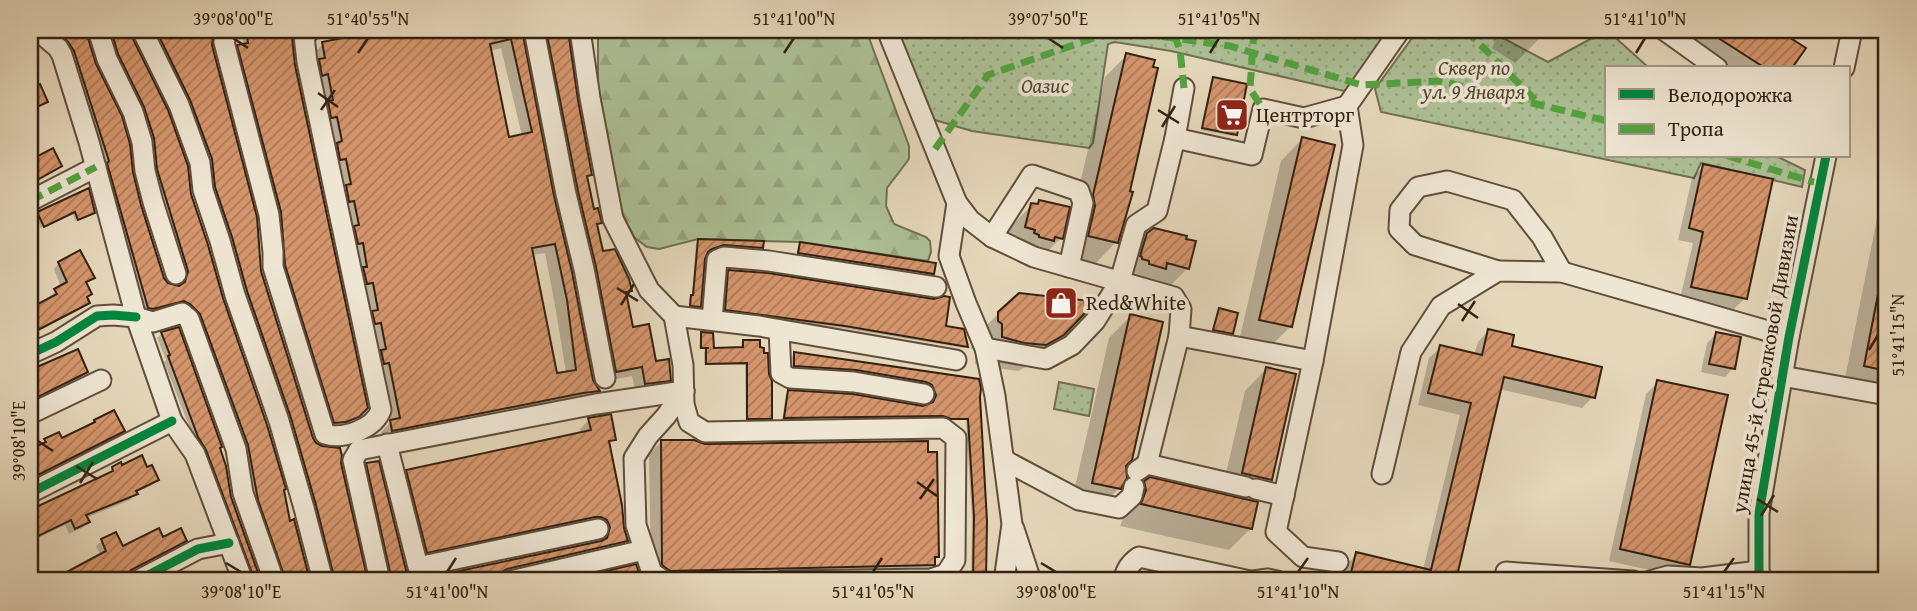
<svg xmlns="http://www.w3.org/2000/svg" width="1917" height="611" font-family="'Gentium Book Plus',serif">
<style>
.grass{fill:url(#grass-dots);stroke:#707053;stroke-width:2}
.forest{fill:url(#forest-firs);stroke:#707053;stroke-width:2}
.shadow{fill:#0003;fill-rule:evenodd}
.building{fill:url(#building-hatch);stroke:#332111;stroke-width:2;fill-rule:evenodd}
.lines{fill:none;stroke-linecap:round;stroke-linejoin:round}
.minor-casing{stroke:#604e3b;stroke-width:23}
.minor{stroke:#eee5d2;stroke-width:19}
.quiet{stroke:#52a23f;stroke-width:7;stroke-dasharray:14 7;stroke-linecap:butt}
.cycleway-casing{stroke:#eee5d2;stroke-width:13}
.cycleway{stroke:#00873e;stroke-width:9}
.ticks{fill:none;stroke:#332111;stroke-width:2.5}
.labels{text-anchor:middle;stroke-width:7;stroke-linejoin:round;paint-order:stroke}
.park-label{font-size:21px;font-style:italic;fill:#524832;stroke:#eee5d2}
.poi-label{font-size:21px;fill:#332111;stroke:#eee5d2;text-anchor:start}
.street-label{font-size:21px;fill:#332111;stroke:#eee5d2}
.neatline{fill:none;stroke:#332111;stroke-width:2.5}
.ticks-label{font-size:18px;text-anchor:middle;fill:#332111}
</style>
<defs>
<pattern id="grass-dots" width="8" height="8" patternUnits="userSpaceOnUse" patternTransform="scale(1.75)"><rect width="8" height="8" fill="#adbf95"/><path d="M2 2h.1M6 6h.1" fill="none" stroke="#95a47f" stroke-width="1.8" stroke-linecap="round"/></pattern>
<pattern id="forest-firs" width="22" height="20" patternUnits="userSpaceOnUse" patternTransform="scale(1.75)"><rect width="22" height="20" fill="#adbf95"/><path d="M5 1l3.5 6h-7zM16 11l3.5 6h-7z" fill="#95a47f"/></pattern>
<pattern id="building-hatch" width="6" height="6" patternUnits="userSpaceOnUse" patternTransform="scale(1.75)"><rect width="6" height="6" fill="#d5956c"/><path d="M-1 1l2-2M0 6l6-6M5 7l2-2" fill="none" stroke="#ad7957"/></pattern>
</defs>
<rect width="100%" height="100%" fill="#e5d7ba"/>
<filter id="stains"><feTurbulence type="fractalNoise" baseFrequency=".00286" numOctaves="4"/><feColorMatrix values="0 0 0 0 .2 0 0 0 0 .09 0 0 0 0 .02 0 0 0 .5 -.17"/></filter>
<radialGradient id="worn" r=".72"><stop offset=".6" stop-color="#630" stop-opacity="0"/><stop offset="1" stop-color="#630" stop-opacity=".3"/></radialGradient>
<g class="grass">
<path d="M891 30H1391L1352 86 1344 91 1171 51 1115 42 1108 44 1093 143 1089 148 972 131 935 120 928 116Z"/>
<path d="M1418 30H1497V35L1548 62 1607 30 1649 68H1607V156H1776L1805 170 1802 187 1701 163 1694 178 1381 112 1375 89Z"/>
<path d="M1059 382 1094 389 1089 416 1054 409Z"/>
</g>
<path class="forest" d="M598 30H866L909 146V159L887 188 886 206 894 224 926 237 930 241 931 252 928 261 800 242 698 239 659 249 647 247 634 237 622 213 598 89Z"/>
<g class="shadow">
<path d="M53 30H72L131 173 163 278 166 284 181 287 184 284V276L107 36 112 30H128L190 194 282 491 288 523 293 522 309 581H281L178 305 147 313 143 312 51 32Z"/>
<path d="M149 30H213L210 44 260 271 312 438 315 444 339 463 366 581H331Z"/>
<path d="M241 30H292L290 37 357 418 346 424 330 427 281 270 234 51 238 47 244 46Z"/>
<path d="M392 30H521L591 381 598 391 589 400 383 440 381 432 390 423 313 54 323 44ZM501 48 522 136 508 139 490 51ZM545 253 556 311 566 373 556 375 532 255Z"/>
<path d="M530 30H566L590 175 586 179 592 211 600 223 596 227 601 253 630 290 625 295 631 329 654 363 669 380 659 390 636 393 632 376 607 381Z"/>
<path d="M1497 30H1544L1537 41 1515 63 1492 48 1495 42 1493 41 1497 33 1495 32Z"/>
<path d="M1682 30H1775L1803 48 1790 68H1702L1670 48Z"/>
<path d="M1127 55 1151 68 1116 242 1095 264 1068 258 1072 218 1105 77Z"/>
<path d="M1213 79 1235 134 1233 136 1201 130 1211 81Z"/>
<path d="M30 82 33 89 46 101 34 110 35 111 30 117Z"/>
<path d="M1302 139 1291 326 1269 348 1239 341 1281 161Z"/>
<path d="M30 159 31 162 60 166 37 180 38 182 30 188Z"/>
<path d="M1704 166 1745 298 1733 310 1680 299 1693 243 1678 240 1692 178Z"/>
<path d="M1887 169V380L1873 394 1843 388Z"/>
<path d="M88 191 91 215 75 221 73 213 41 228 36 215 38 213Z"/>
<path d="M1040 202 1061 238 1039 260 1005 249 1010 227 1032 205 1036 206Z"/>
<path d="M1148 234 1188 268 1166 290 1128 286 1125 256Z"/>
<path d="M699 241 761 247 759 250 721 247 706 252 699 306 697 308 689 307V299L692 297 696 243Z"/>
<path d="M801 244 933 274 930 276 797 255 798 247Z"/>
<path d="M30 249 38 265 30 272Z"/>
<path d="M59 263 93 277 85 284V298L88 302 82 308 30 336V310L51 299 50 296 61 287 54 269Z"/>
<path d="M729 272 934 301 944 327 966 346 964 348 842 328 724 312 727 274Z"/>
<path d="M1219 309 1231 333 1229 335 1212 332 1217 312Z"/>
<path d="M999 313 1063 334 1035 362 1018 371 981 366 975 364V351L971 348V341Z"/>
<path d="M1131 316 1124 466 1119 488 1098 510 1071 504 1109 338Z"/>
<path d="M178 329 218 448 230 498 259 581H250L164 362 166 360 157 338 161 334Z"/>
<path d="M1489 330 1509 347 1593 397 1582 408 1499 389 1454 578 1467 581H1342L1345 566 1357 554 1423 570 1460 415 1418 405 1429 358 1441 347 1474 355 1478 342Z"/>
<path d="M702 334 712 349H741V344L744 341 758 349 770 418 768 420 746 421 745 365H704V352L707 349H699L700 337Z"/>
<path d="M1716 334 1733 368 1725 377 1701 372 1707 343Z"/>
<path d="M77 351 86 372 81 378 30 402V372Z"/>
<path d="M794 354 978 381 986 521 985 581H971L972 520 966 420H948L940 417 782 420 786 394 789 392 923 408 932 405 935 399 930 387 923 384 853 372 792 368V356Z"/>
<path d="M1266 369 1270 479 1248 502 1251 528 1229 550 1120 526 1125 513 1123 504 1145 482 1221 495 1245 391Z"/>
<path d="M1658 382 1688 564 1676 576 1609 561 1646 394Z"/>
<path d="M589 420 614 439 608 445 623 529 626 541 617 550 499 577 497 572 506 563 601 543V536L418 561 398 481 407 472 581 434 580 429Z"/>
<path d="M95 421 123 431 117 436 30 482V451L39 447 45 440H62L89 427Z"/>
<path d="M661 442 937 557 933 561V564L921 576 657 581 651 577 649 454Z"/>
<path d="M367 465 404 571 415 581 494 576 490 581H386L363 469Z"/>
<path d="M113 468 146 470 157 480 152 485 135 493 130 500 86 518 88 522 82 528 69 534 65 525 30 542V513L108 475Z"/>
<path d="M162 539 185 540 179 546 125 574 119 581H53L101 556 96 546 102 541 122 549Z"/>
</g>
<g class="building">
<path d="M56 30H74L77 38 87 35 96 64 122 116 130 144 133 172 141 205 164 278 168 283 179 286 185 282 188 271 157 169 154 138 144 107 118 54 111 30H130L131 35 168 110 188 166 191 194 208 245 223 298 267 425 286 489 284 490 290 521 294 519 310 581H286L258 500 248 445 200 314 190 304 184 301 153 309 148 308 107 163 109 161 74 51 68 42Z"/>
<path d="M156 30H214L212 45 257 217 261 271 313 438 316 443 322 446 340 448 342 456 341 463 368 581H335L316 505 291 418 247 291 232 237 215 187 212 159 190 100Z"/>
<path d="M246 30H294L292 37 295 65 368 408 359 417 346 422 334 423 285 265 281 212 237 45 248 43Z"/>
<path d="M383 30H522L554 196 572 272 593 380 600 391 583 393 392 431 390 420 400 418 389 363 384 364 381 350 386 349 381 323 375 324 372 311 378 310 373 283 367 284 363 267H367L363 243 358 244 354 226 359 225 354 201 349 202 346 185 351 184 346 159 340 160 337 143 342 141 337 117 331 118 328 101 333 100 328 74 322 76 319 59 325 58 322 42ZM511 39 532 132 509 137 490 44ZM555 244 567 300 576 370 557 373 532 248Z"/>
<path d="M546 30H568L578 100 592 175 587 176 594 209 598 208 602 223 597 224 603 251 615 249 629 279 632 291 626 292 633 327 649 324 656 361 669 359 671 381 645 384 642 367 616 372 596 267 578 191Z"/>
<path d="M1706 30H1778L1806 48 1792 68H1765Z"/>
<path d="M1126 53 1155 60 1153 67 1158 68 1130 191 1133 192 1118 243 1088 236 1095 206 1093 195Z"/>
<path d="M1213 77 1247 84 1237 135 1202 128Z"/>
<path d="M40 84 48 102 30 110V89Z"/>
<path d="M1302 137 1335 145 1292 327 1259 320Z"/>
<path d="M53 148 62 166 30 184V160Z"/>
<path d="M1703 164 1773 179 1747 299 1691 287 1703 232 1689 228Z"/>
<path d="M89 188 95 213 78 220 75 212 44 227 37 212Z"/>
<path d="M1039 200 1070 207 1063 239 1055 237 1054 241 1039 237V235L1034 233 1035 230 1025 227 1031 203 1038 204Z"/>
<path d="M1154 228 1187 236 1186 239 1196 241 1189 269 1167 263 1166 269 1149 264V261L1142 259V257L1140 256 1147 233Z"/>
<path d="M698 239 764 241 763 248 724 245 712 249 708 252 705 259 701 307 690 306 691 295H693Z"/>
<path d="M800 242 936 263 934 274 798 253Z"/>
<path d="M80 250 95 278 86 282 92 294 87 297 90 303 30 334V308L57 294 54 289 67 282 58 262Z"/>
<path d="M728 270 768 273 934 299 944 296 950 297 946 326 964 329 968 347 845 326 725 310Z"/>
<path d="M1881 279 1887 280V371L1864 366Z"/>
<path d="M1019 293 1091 301 1090 306 1085 313 1064 335 1046 345 1024 343 1002 337V324L998 321V312Z"/>
<path d="M1219 308 1238 313 1233 334 1213 330Z"/>
<path d="M1130 314 1163 322 1132 460 1126 466 1127 478 1121 489 1092 483Z"/>
<path d="M179 327 222 447 220 448 226 466 231 497 261 581H255L206 450 198 437 168 356 170 355 161 332Z"/>
<path d="M1488 329 1514 335 1512 346 1602 367 1595 398 1504 377 1457 576V581H1349L1356 552 1431 570 1471 403 1428 393 1440 345 1482 355Z"/>
<path d="M701 332 713 333 714 348 743 347V340H760V347L764 348V353H768L769 374 772 381V419H747V363L706 364V348H709H701Z"/>
<path d="M1716 332 1741 337 1735 369 1709 364Z"/>
<path d="M78 349 88 372 30 401V370Z"/>
<path d="M794 352 979 379 981 388 980 397 987 521 986 581H973L974 516 968 419H951L943 416 784 418 788 390 853 394 923 406 933 402 936 395 932 385 926 382 856 370 794 366Z"/>
<path d="M1266 367 1296 374 1272 480 1242 473Z"/>
<path d="M1657 380 1728 395 1690 565 1620 549Z"/>
<path d="M114 410 125 431 30 479V449L46 442 44 439 59 432 62 438 95 422 94 420Z"/>
<path d="M611 414 616 440 609 441 622 505 624 528 628 541 507 569 502 572 499 576 477 581H392L366 463 379 461 406 570 409 575 414 578 421 579 601 541 607 538 610 527 607 520 601 517H595L427 553 406 470 591 430 588 418Z"/>
<path d="M661 440H694L705 444 928 441V452H937L939 557H935V565L670 571 662 565Z"/>
<path d="M142 455 147 467 152 465 159 480 136 491 138 494 86 515 90 522 75 529 71 520 30 540V510L113 471 112 467 121 462 122 465Z"/>
<path d="M1150 477 1258 502 1252 529 1141 504 1146 490 1144 481Z"/>
<path d="M159 528 163 537 181 528 187 541 131 570 126 577 116 581H50L106 551 101 539 116 532 123 546Z"/>
<path d="M636 564 642 581H563Z"/>
</g>
<g class="lines">
<defs>
<g id="minor">
<path d="M37 30 58 48 62 55 89 142 136 317 172 421 195 454 243 581"/>
<path d="M98 30 107 59 133 112 142 142 145 171 153 202 176 274"/>
<path d="M142 30 179 105 200 163 203 190 220 241 235 295 279 421 304 508 323 581"/>
<path d="M228 30 224 42 269 215 273 252V267L325 434C343 440 374 429 381 410L307 62 304 36 311 30"/>
<path d="M534 30 566 194 584 269 605 378"/>
<path d="M580 30 590 98 613 219 649 290 674 316 683 365 684 404 689 422 705 432 943 428 956 438 955 560 946 574 931 579 782 581"/>
<path d="M887 30 957 203 970 220 992 237 1034 257 1174 297 1181 309 1179 336 1313 361"/>
<path d="M1664 30 1717 68"/>
<path d="M1844 68 1852 30"/>
<path d="M1184 88 1175 138 1252 155 1263 109 1304 118 1347 106"/>
<path d="M30 201 96 167"/>
<path d="M957 203 949 256 966 303 985 348 995 396 1012 524 1004 581"/>
<path d="M992 237 1032 175 1079 191 1083 203 1069 267"/>
<path d="M1498 271 1415 245 1399 229 1400 210 1418 187 1447 181 1513 200 1542 237 1562 272"/>
<path d="M674 316 759 326 956 360"/>
<path d="M712 320 717 260 724 257 769 261 936 287"/>
<path d="M779 330 781 373 790 378 854 382 924 394"/>
<path d="M985 348 1046 359 1072 345 1095 321 1120 281 1136 225 1157 211 1175 138"/>
<path d="M30 354 56 342 97 316 113 315 136 317 153 322 182 313 189 319 236 449 243 493 274 581"/>
<path d="M1782 376 1887 395"/>
<path d="M30 414 101 380"/>
<path d="M387 444 418 567 598 529"/>
<path d="M1004 460 1079 500 1119 508 1132 496 1134 487"/>
<path d="M1147 464 1179 336"/>
<path d="M1137 471 1147 464 1246 487"/>
<path d="M1382 474 1411 352 1441 306 1498 271 1562 272 1789 337"/>
<path d="M1256 489 1284 496"/>
<path d="M30 493 172 421"/>
<path d="M1014 529 1031 581"/>
<path d="M1338 562 1303 557 1276 532 1313 361 1353 145 1347 106 1400 30"/>
<path d="M1506 572 1633 581"/>
<path d="M137 581 198 549 229 543"/>
<path d="M380 581 353 460 359 450 596 404 684 391"/>
<path d="M510 581 644 550"/>
<path d="M664 581 652 573 636 525 634 458 648 436 666 416 684 391"/>
<path d="M1123 581C1126 570 1129 564 1139 557L1250 581"/>
<path d="M1253 581 1268 579 1277 581"/>
<path d="M1650 581 1668 576 1702 578 1759 571"/>
<path d="M1759 581V513L1789 337 1826 156"/>
</g>
</defs>
<use href="#minor" class="minor-casing"/>
<use href="#minor" class="minor"/>
<g class="quiet">
<path d="M1254 30 1250 89 1263 109"/>
<path d="M1466 30 1540 105"/>
<path d="M1174 34 1180 50 1184 88"/>
<path d="M935 149 988 75 1116 30 1230 46 1362 85 1440 81 1607 121"/>
<path d="M1728 156 1820 184"/>
<path d="M30 201 96 167"/>
</g>
<defs>
<g id="cycleway">
<path d="M30 354 56 342 97 316 113 315 136 317"/>
<path d="M30 493 172 421"/>
<path d="M137 581 198 549 229 543"/>
<path d="M1759 581V513L1789 337 1826 156"/>
</g>
</defs>
<use href="#cycleway" class="cycleway-casing"/>
<use href="#cycleway" class="cycleway"/>
</g>
<path class="ticks" d="M233 38 248 48M1048 38 1063 48M358 53 368 38M784 53 794 38M1210 53 1219 38M1636 53 1645 38M318 93 338 107M321 110 335 90M1158 110 1179 123M1162 127 1175 106M617 288 638 301M1458 304 1478 318M621 305 634 284M1462 321 1475 301M1869 350 1878 335M38 441 53 451M76 466 97 479M917 482 937 496M80 483 93 462M920 499 934 479M1757 499 1778 512M1761 516 1774 495M226 563 241 572M1041 563 1056 572M447 572 456 558M873 572 882 558M1298 572 1308 558M1724 572 1734 558"/>
<defs>
<symbol id="supermarket-square" viewBox="-11 -11 22 22"><rect x="-9" y="-9" width="18" height="18" rx="4" fill="#8f2418" stroke="#eee5d2"/><path d="M-6-5.5h2.5l.6 2H6L4.5 2H-2.5L-4.4-4H-6ZM-1.5 3.2a1.3 1.3 0 1 0 .1 0ZM3 3.2a1.3 1.3 0 1 0 .1 0Z" fill="#fff"/></symbol>
<symbol id="shop-square" viewBox="-11 -11 22 22"><rect x="-9" y="-9" width="18" height="18" rx="4" fill="#8f2418" stroke="#eee5d2"/><path d="M-5-2.5h2.3a2.7 3.5 0 0 1 5.4 0H5L5.5 6h-11ZM-1.5-2.5h3a1.5 2.3 0 0 0-3 0Z" fill="#fff"/></symbol>
</defs>
<g fill-rule="evenodd">
<use href="#supermarket-square" x="1213" y="96" width="38" height="38"/>
<use href="#shop-square" x="1042" y="284" width="38" height="38"/>
</g>
<g class="labels">
<g class="park-label">
<text x="1474" y="75">Сквер по<tspan x="1474" dy="24">ул. 9 Января</tspan></text>
<text x="1045" y="93">Оазис</text>
</g>
<g class="poi-label">
<text x="1256" y="122">Центрторг</text>
<text x="1086" y="310">Red&amp;White</text>
</g>
<g class="street-label">
<text transform="translate(1765 364) rotate(-80)" y="7">улица 45-й Стрелковой Дивизии</text>
</g>
</g>
<rect width="1917" height="611" fill="none" stroke="#e5d7ba" stroke-width="77"/>
<rect x="1605" y="66" width="245" height="91" fill="#eee5d2" stroke="#a39785" stroke-width="2"/>
<rect x="1619" y="89" width="35" height="10" fill="#00873e" stroke="#a39785" stroke-width="2"/>
<text x="1668" y="102" font-size="21" fill="#332111">Велодорожка</text>
<rect x="1619" y="124" width="35" height="10" fill="#52a23f" stroke="#a39785" stroke-width="2"/>
<text x="1668" y="136" font-size="21" fill="#332111">Тропа</text>
<rect x="38" y="38" width="1840" height="534" class="neatline"/>
<g class="ticks-label">
<text x="233" y="25">39°08'00"E</text>
<text x="368" y="25">51°40'55"N</text>
<text x="794" y="25">51°41'00"N</text>
<text x="1048" y="25">39°07'50"E</text>
<text x="1219" y="25">51°41'05"N</text>
<text x="1645" y="25">51°41'10"N</text>
<text transform="translate(1898 335) rotate(-90)" y="6">51°41'15"N</text>
<text transform="translate(19 441) rotate(-90)" y="6">39°08'10"E</text>
<text x="241" y="598">39°08'10"E</text>
<text x="447" y="598">51°41'00"N</text>
<text x="873" y="598">51°41'05"N</text>
<text x="1056" y="598">39°08'00"E</text>
<text x="1298" y="598">51°41'10"N</text>
<text x="1724" y="598">51°41'15"N</text>
</g>
<rect width="100%" height="100%" filter="url(#stains)"/>
<rect width="100%" height="100%" fill="url(#worn)"/>
</svg>
